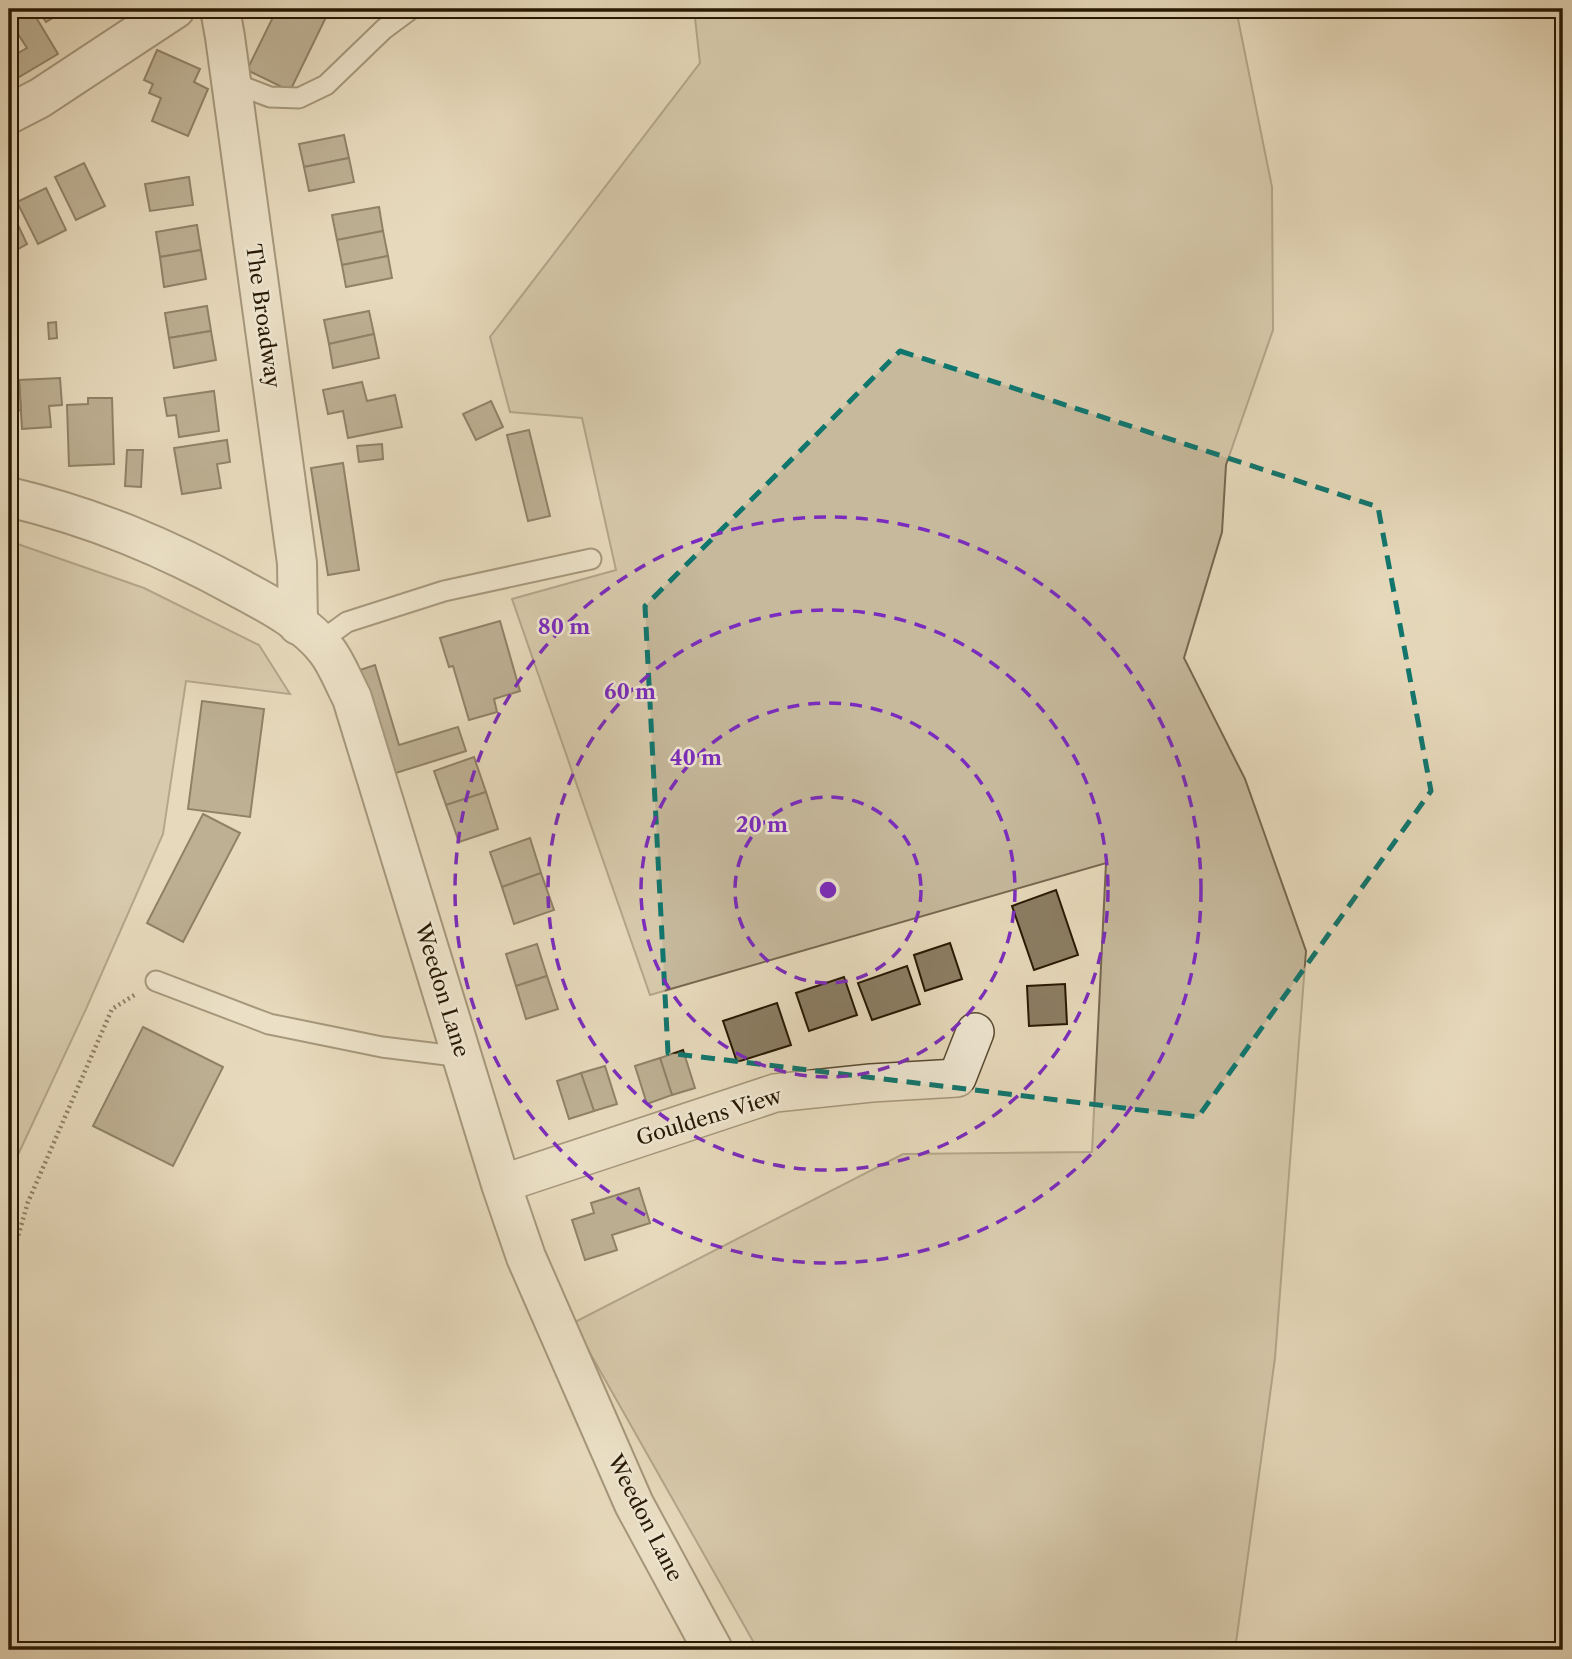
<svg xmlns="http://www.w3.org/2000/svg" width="1572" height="1659" font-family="'Libre Caslon Text',serif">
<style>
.green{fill:#c6b99c;stroke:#76684f;stroke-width:2}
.building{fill:#8b7d63;stroke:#271802;stroke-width:2}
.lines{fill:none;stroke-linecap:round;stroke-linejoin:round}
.service-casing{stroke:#574830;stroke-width:23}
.minor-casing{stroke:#574830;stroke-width:40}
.tertiary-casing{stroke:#574830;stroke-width:42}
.path{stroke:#271802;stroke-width:4.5;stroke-dasharray:2 3.5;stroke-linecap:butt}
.service{stroke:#efe7d3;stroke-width:19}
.minor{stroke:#efe7d3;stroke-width:37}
.tertiary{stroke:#efe7d3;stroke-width:38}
.marked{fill:none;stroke:#0f766e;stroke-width:5;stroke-dasharray:14 9;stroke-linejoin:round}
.ring{fill:none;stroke:#7b2cbf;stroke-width:3.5;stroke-dasharray:12 9}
.labels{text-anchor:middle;stroke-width:5;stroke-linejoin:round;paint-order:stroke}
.street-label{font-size:21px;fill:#271802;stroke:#efe7d3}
.centre{fill:#7b2cbf;stroke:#efe7d3;stroke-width:3.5}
.ring-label{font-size:21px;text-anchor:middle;font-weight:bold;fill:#7b2cbf;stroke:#efe7d3;stroke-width:5;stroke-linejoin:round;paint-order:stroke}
</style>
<rect width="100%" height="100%" fill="#e7dabc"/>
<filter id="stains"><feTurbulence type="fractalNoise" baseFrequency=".00286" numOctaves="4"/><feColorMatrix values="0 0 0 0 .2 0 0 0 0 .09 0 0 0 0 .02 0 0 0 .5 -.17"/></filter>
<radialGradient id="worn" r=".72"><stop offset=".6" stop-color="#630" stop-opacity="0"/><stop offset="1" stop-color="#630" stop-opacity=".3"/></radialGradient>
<g class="green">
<path d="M694 9H1236L1272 187 1273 330 1226 465 1222 532 1184 658 1245 779 1306 951 1275 1358 1235 1650H758L573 1323 903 1154 1092 1152 1106 863 650 995 512 599 616 570 582 418 510 412 490 337 700 63Z"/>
<path d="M9 541 144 588 259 645 290 694 186 681 163 834 86 1009 9 1174Z"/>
</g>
<g class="building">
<path d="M9 9H31L58 54 9 83V58L27 48 9 20Z"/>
<path d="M37 9H68L46 22Z"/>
<path d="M277 9H330L290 91 247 70Z"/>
<path d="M157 50 200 69 194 82 208 89 188 136 152 121 161 98 149 93 153 84 144 80Z"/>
<path d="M344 135 349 158 304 167 299 144Z"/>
<path d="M349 158 354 182 309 191 304 167Z"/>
<path d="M84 163 105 206 76 220 55 177Z"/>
<path d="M189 177 193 205 150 211 145 184Z"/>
<path d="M46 188 66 230 38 244 17 202Z"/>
<path d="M9 206 27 244 9 254Z"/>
<path d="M379 207 383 231 337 240 332 215Z"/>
<path d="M197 225 201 250 160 257 156 232Z"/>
<path d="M383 231 388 256 342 265 337 240Z"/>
<path d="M201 250 206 279 164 287 160 257Z"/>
<path d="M388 256 392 278 346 287 342 265Z"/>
<path d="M207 306 211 331 169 338 165 313Z"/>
<path d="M369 311 374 334 329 344 324 320Z"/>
<path d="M56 322 57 338 49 339 48 323Z"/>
<path d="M211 331 216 360 174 368 169 338Z"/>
<path d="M374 334 379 358 333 368 329 344Z"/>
<path d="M60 378 62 405 49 406 51 427 22 429 19 380Z"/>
<path d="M9 379 19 380 21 410 10 411 11 430H9Z"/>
<path d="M362 382 367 401 395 395 402 427 348 438 343 411 328 414 323 390Z"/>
<path d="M214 391 219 431 179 437 176 415 167 416 164 398Z"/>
<path d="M88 398H112L114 464 69 466 67 405 88 404Z"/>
<path d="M491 401 503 427 476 440 463 414Z"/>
<path d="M529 430 550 516 528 521 507 435Z"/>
<path d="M227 440 230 462 217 464 221 488 182 494 174 448Z"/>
<path d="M382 444 383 459 359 462 357 446Z"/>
<path d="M127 450H143L141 487 125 486Z"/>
<path d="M343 463 359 570 328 575 311 468Z"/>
<path d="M500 621 520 691 494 699 497 712 469 720 453 666 449 667 440 638Z"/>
<path d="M375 665 399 745 458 727 466 751 383 777 351 673Z"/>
<path d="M202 701 264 709 250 817 188 809Z"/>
<path d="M474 757 486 792 446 805 434 771Z"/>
<path d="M486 792 498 829 459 842 446 805Z"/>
<path d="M203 814 240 833 183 942 147 923Z"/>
<path d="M530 838 541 873 502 887 490 852Z"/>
<path d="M541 873 554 910 514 924 502 887Z"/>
<path d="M1056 890 1078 955 1034 970 1012 906Z"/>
<path d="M950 943 962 979 925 991 914 955Z"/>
<path d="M537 944 547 976 516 986 506 954Z"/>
<path d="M907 966 920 1004 872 1020 858 983Z"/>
<path d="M547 976 558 1009 526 1019 516 986Z"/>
<path d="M844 977 857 1015 809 1031 796 993Z"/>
<path d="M1065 984 1067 1024 1029 1026 1027 986Z"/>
<path d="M777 1003 791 1045 737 1062 723 1021Z"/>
<path d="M143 1027 223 1067 173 1166 93 1126Z"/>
<path d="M683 1050 695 1088 672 1095 660 1058Z"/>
<path d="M660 1058 672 1095 647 1104 635 1066Z"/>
<path d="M605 1066 617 1104 594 1111 581 1073Z"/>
<path d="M581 1073 594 1111 569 1119 557 1081Z"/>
<path d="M639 1188 650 1223 612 1235 617 1250 585 1260 572 1220 594 1213 591 1203Z"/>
</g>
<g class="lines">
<defs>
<g id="service">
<path d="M231 82 270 97 299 98 326 85 384 29 411 9"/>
<path d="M318 643 347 622 444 591 591 559"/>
<path d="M156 981 269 1024 382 1047 463 1057"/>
</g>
<path id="minor" d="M501 1184 775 1093 871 1083 957 1078 975 1032"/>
<g id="tertiary">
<path d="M220 9 225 37 297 563 298 625"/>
<path d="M9 114 40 98 175 9"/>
<path d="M9 497C93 517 165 547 241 589 269 604 307 624 327 651 337 664 344 683 352 698L501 1184 526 1257 634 1504 713 1650"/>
</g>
</defs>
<use href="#service" class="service-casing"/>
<use href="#minor" class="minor-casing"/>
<use href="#tertiary" class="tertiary-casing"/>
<path class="path" d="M9 1267 28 1202 112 1009 136 994"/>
<use href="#service" class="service"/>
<use href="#minor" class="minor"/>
<use href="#tertiary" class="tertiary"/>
</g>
<path d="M0 0H1572V1659H0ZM900 351 1378 507 1431 791 1198 1117 668 1053 645 606Z" fill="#e7dabc" fill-opacity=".55" fill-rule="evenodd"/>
<path class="marked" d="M900 351 1378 507 1431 791 1198 1117 668 1053 645 606Z"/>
<g class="ring">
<circle cx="828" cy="890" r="93"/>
<circle cx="828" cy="890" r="187"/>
<circle cx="828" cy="890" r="280"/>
<circle cx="828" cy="890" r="373"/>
</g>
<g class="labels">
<g class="street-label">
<text transform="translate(263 316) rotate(82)" y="7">The Broadway</text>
<text transform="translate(442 990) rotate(73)" y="7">Weedon Lane</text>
<text transform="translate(709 1117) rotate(-17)" y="7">Gouldens View</text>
<text transform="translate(645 1518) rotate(63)" y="7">Weedon Lane</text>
</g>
</g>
<circle cx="828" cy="890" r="10" class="centre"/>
<g class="ring-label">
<text x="564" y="634">80 m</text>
<text x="630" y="699">60 m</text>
<text x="696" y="765">40 m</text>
<text x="762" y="832">20 m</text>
</g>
<rect width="1572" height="1659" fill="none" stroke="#e7dabc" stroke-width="35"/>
<rect x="10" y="10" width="1551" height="1638" fill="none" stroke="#271802" stroke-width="3.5"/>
<rect x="18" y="18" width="1537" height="1624" fill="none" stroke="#271802" stroke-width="2"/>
<rect width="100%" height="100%" filter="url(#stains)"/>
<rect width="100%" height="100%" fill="url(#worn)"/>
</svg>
